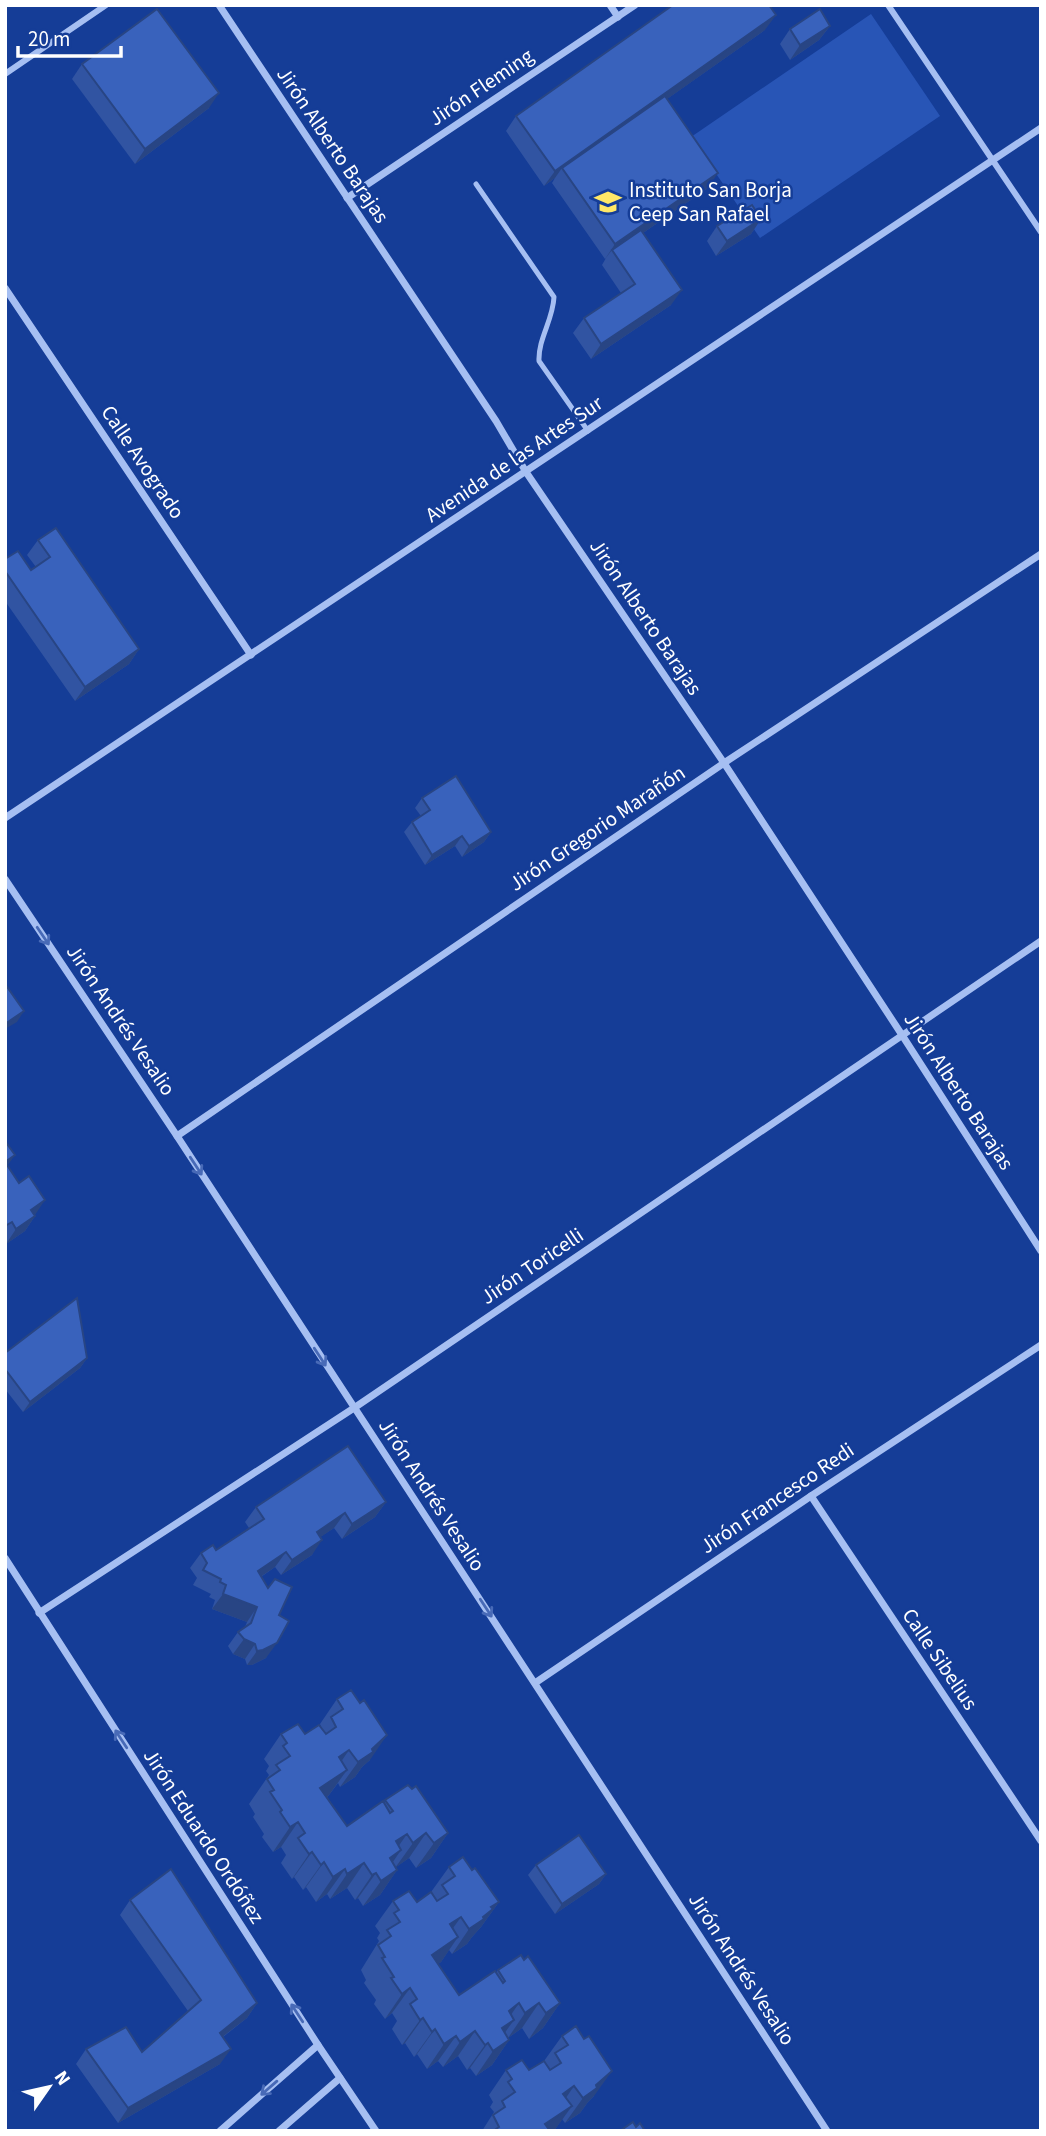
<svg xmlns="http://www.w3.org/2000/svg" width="1046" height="2136" font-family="'Source Sans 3',sans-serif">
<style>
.green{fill:#2855b6}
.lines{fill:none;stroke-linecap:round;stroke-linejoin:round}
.service{stroke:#a6bff2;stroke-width:5}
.pedestrian{stroke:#a6bff2;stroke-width:6}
.minor{stroke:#a6bff2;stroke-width:7}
.wall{fill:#3154a2}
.shaded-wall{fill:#284584}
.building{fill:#3962bc;stroke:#284584;stroke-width:2}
.oneway{stroke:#486ab7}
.labels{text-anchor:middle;stroke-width:5;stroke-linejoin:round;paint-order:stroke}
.street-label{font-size:21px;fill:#fff;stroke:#153d97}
.poi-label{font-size:21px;fill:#fff;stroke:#153d97;text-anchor:start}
</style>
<rect width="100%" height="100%" fill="#153d97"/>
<path class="green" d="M871 14 940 116 760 238 691 137Z"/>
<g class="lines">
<path class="service" d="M476 184 554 297C553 320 538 339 539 361L588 431"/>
<g class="pedestrian">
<path d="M888 5 1041 232"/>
<path d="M5 74 106 5"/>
</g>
<g class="minor">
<path d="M219 5 496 421 526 472 724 763 902 1035 1041 1251"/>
<path d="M610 5 618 17"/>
<path d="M347 198 635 5"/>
<path d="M5 288 251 655"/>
<path d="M5 818 1041 128"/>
<path d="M5 879 177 1136 827 2131"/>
<path d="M177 1136 724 763 1041 554"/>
<path d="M811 1496 1041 1841"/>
<path d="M5 1558 318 2045 376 2131"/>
<path d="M39 1613 354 1408 1041 941"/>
<path d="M535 1683 811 1496 1041 1345"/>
<path d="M220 2131 318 2045"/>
<path d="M279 2131 340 2078"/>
</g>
</g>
<g class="wall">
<path d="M830 26 819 40 790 60 780 44 790 29Z"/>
<path d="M765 30 667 99 708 188 643 233 671 305 591 359 573 333 584 318 621 293 602 265 606 258 605 259 552 183 555 178 544 186 506 131 516 116Z"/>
<path d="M82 64 209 108 135 164 72 79Z"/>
<path d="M761 219 751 234 716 256 707 241 717 226Z"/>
<path d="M38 540 139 649 129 664 75 701 5 601V559L31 570 36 567 27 555Z"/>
<path d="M422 798 491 832 484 842 462 857 455 846 425 865 404 832 412 822 421 816 415 808Z"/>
<path d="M5 1141 8 1166 35 1216 25 1231 6 1244Z"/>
<path d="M5 1353 87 1358 80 1368 23 1412 5 1389Z"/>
<path d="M386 1502 375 1517 342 1539 334 1528 320 1537 312 1555 281 1575 275 1567 261 1577 279 1615 266 1658 252 1665H247L245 1659 233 1654 228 1646 238 1632 245 1627 247 1622 212 1609 215 1600 209 1597 211 1594 193 1585 197 1578 190 1568 201 1553 216 1550 249 1528 245 1522 256 1507Z"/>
<path d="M351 1690 370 1760 362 1767 355 1777 340 1787 338 1783 329 1795 327 1797 347 1826 384 1803 385 1800 448 1833 431 1858 416 1868 409 1858 396 1867 397 1870 380 1895 363 1906 358 1898 355 1900 347 1888 330 1899 327 1894 316 1902 306 1887 303 1890 294 1877 292 1879 281 1863 286 1855 281 1847 273 1852 262 1837 264 1834 253 1817 255 1814 249 1804 269 1775 266 1771 269 1766 264 1759 281 1734H305L322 1729 320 1724 337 1699Z"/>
<path d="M536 1865 606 1874 599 1884 555 1914 528 1875Z"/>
<path d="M449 1867 472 1870 499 1902 481 1927 472 1937 467 1944 452 1954 449 1950 441 1962 438 1964 459 1995 496 1973 498 1970 560 2003 543 2028 529 2039 522 2028 508 2038 509 2040 492 2065 476 2076 470 2068 467 2070 458 2056 443 2067 438 2061 427 2069 417 2054 414 2057 405 2043 402 2045 392 2029 397 2021 392 2013 385 2019 374 2004 376 2000 364 1983 366 1980 361 1970 379 1941 377 1938 380 1933 375 1926 393 1901 417 1902 434 1897 431 1892Z"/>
<path d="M130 1900 257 2003 247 2018 223 2037 220 2064 118 2123 76 2064 86 2049 142 2052 188 2011 120 1915Z"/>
<path d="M576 2026 594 2096 588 2102 580 2113 565 2123 562 2119 554 2131H482L494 2112 490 2107 493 2102 489 2095 506 2070H529L547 2065 544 2061 562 2036Z"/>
</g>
<g class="shaded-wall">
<path d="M776 15 765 30 565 171 562 168 555 178 544 186 555 171Z"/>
<path d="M830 26 819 40 790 60 800 45Z"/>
<path d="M219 93 209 108 135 164 145 149Z"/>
<path d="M718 173 708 188 614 253 612 250 605 259 615 244Z"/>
<path d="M761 219 751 234 716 256 727 241Z"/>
<path d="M682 290 671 305 591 359 601 344Z"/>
<path d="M139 649 129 664 75 701 85 687Z"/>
<path d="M491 832 484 842 462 857 469 846Z"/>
<path d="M462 836 455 846 425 865 432 855Z"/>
<path d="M24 1011 17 1022 5 1029V1024Z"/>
<path d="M15 1155 5 1169V1162Z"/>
<path d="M45 1200 35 1215 31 1210Z"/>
<path d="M35 1216 25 1231 6 1244 16 1229Z"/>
<path d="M87 1358 80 1368 23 1412 30 1402Z"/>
<path d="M386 1502 375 1517 342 1539 352 1524Z"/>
<path d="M345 1513 334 1528 306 1547 317 1532Z"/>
<path d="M322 1540 312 1555 281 1575 292 1560Z"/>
<path d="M286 1552 275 1567 247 1586 258 1571Z"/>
<path d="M223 1594 257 1607 247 1622 212 1609Z"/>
<path d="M244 1639 255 1644 245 1659 233 1654Z"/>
<path d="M277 1643 266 1658 252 1665H247L257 1651Z"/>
<path d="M387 1735 370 1760 362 1767 355 1777 340 1787 358 1762Z"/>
<path d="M349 1750 332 1775 339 1757Z"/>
<path d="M347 1770 329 1795 303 1813 320 1788Z"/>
<path d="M298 1822 281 1847 273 1852 290 1827Z"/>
<path d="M426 1833 409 1858 395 1868 413 1843Z"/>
<path d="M448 1833 431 1858 416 1868 434 1843Z"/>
<path d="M407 1834 391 1857 401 1850 384 1875 396 1841Z"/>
<path d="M312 1852 294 1877 292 1879 309 1854Z"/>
<path d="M324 1862 306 1887 303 1890 321 1865Z"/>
<path d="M364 1863 347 1888 330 1899 347 1874Z"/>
<path d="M345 1869 327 1894 316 1902 333 1877Z"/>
<path d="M397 1870 380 1895 363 1906 381 1881Z"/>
<path d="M376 1873 358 1898 355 1900 372 1875Z"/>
<path d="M606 1874 599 1884 555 1914 562 1904Z"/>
<path d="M499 1902 481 1927 472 1937 467 1944 452 1954 469 1929 491 1907Z"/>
<path d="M461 1917 443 1942 450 1924Z"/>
<path d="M458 1937 441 1962 414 1980 432 1955Z"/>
<path d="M410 1988 392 2013 385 2019 402 1994Z"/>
<path d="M257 2003 247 2018 209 2047 220 2033Z"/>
<path d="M519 2003 502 2028 514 2020 496 2045 491 2048 509 2011Z"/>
<path d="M539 2003 522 2028 508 2038 525 2013Z"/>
<path d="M560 2003 543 2028 529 2039 546 2013Z"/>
<path d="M423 2018 405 2043 402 2045 420 2020Z"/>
<path d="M435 2029 417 2054 414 2057 432 2032Z"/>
<path d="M475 2031 458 2056 443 2067 460 2042Z"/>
<path d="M456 2036 438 2061 427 2069 444 2044Z"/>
<path d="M509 2040 492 2065 476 2076 493 2051Z"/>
<path d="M488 2043 470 2068 467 2070 485 2045Z"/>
<path d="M231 2049 220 2064 118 2123 128 2108Z"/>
<path d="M612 2071 594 2096 588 2102 580 2113 565 2123 583 2098Z"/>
<path d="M574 2086 557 2111 563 2094Z"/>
<path d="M572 2106 554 2131H540L545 2124Z"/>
</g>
<g class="building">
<path d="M673 5H769L776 15 555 171 516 116Z"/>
<path d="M157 9 219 93 145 149 82 64Z"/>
<path d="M820 9 830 26 800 45 790 29Z"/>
<path d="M665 96 718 173 615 244 562 168Z"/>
<path d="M752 205 761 219 727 241 717 226Z"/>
<path d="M641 230 682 290 601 344 584 318 635 284 612 250Z"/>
<path d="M56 528 139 649 85 687 5 571V559L18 551 31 570 50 557 38 540Z"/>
<path d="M456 776 491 832 469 846 462 836 432 855 412 822 430 810 422 798Z"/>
<path d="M5 984 24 1011 5 1024Z"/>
<path d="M5 1141 15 1155 5 1162Z"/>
<path d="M5 1162 19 1183 29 1176 45 1200 31 1210 35 1216 16 1229 12 1222 5 1226Z"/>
<path d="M77 1298 87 1358 30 1402 5 1369V1353Z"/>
<path d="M348 1446 386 1502 352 1524 345 1513 317 1532 322 1540 292 1560 286 1552 258 1571 268 1588 275 1579 292 1587 279 1615 289 1621 277 1643 263 1650 257 1651 255 1644 244 1639 238 1632 251 1623 257 1607 223 1594 226 1585 220 1582 221 1579 203 1570 207 1563 201 1553 213 1545 216 1550 264 1519 256 1507Z"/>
<path d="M351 1690 360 1703 364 1700 387 1735 372 1749 373 1752 358 1762 349 1750 339 1757 347 1770 320 1788 347 1826 383 1801 390 1813 393 1811 385 1800 408 1785 412 1789 416 1786 448 1833 434 1843 426 1833 413 1843 407 1834 396 1841 401 1850 390 1858 397 1870 381 1881 376 1873 372 1875 364 1863 347 1874 345 1869 333 1877 324 1862 321 1865 312 1852 309 1854 298 1838 305 1833 298 1822 290 1827 280 1812 282 1810 270 1792 274 1790 267 1779 280 1770 276 1765 290 1756 283 1746 287 1743 281 1734 298 1724 305 1734 319 1725 326 1734 336 1727 331 1717 343 1709 337 1699Z"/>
<path d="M579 1835 606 1874 562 1904 536 1865Z"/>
<path d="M463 1857 472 1870 475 1868 499 1902 491 1907 493 1909 483 1917 484 1919 469 1929 461 1917 450 1924 458 1937 432 1955 459 1995 495 1971 503 1983 505 1981 498 1970 521 1955 524 1960 528 1956 560 2003 546 2013 539 2003 525 2013 519 2003 509 2011 514 2020 502 2028 509 2040 493 2051 488 2043 485 2045 475 2031 460 2042 456 2036 444 2044 435 2029 432 2032 423 2018 420 2020 410 2004 417 1999 410 1988 402 1994 391 1978 394 1977 382 1958 385 1957 378 1945 391 1936 387 1930 400 1922 394 1913 399 1910 393 1901 409 1891 417 1902 431 1892 437 1901 448 1894 442 1885 455 1876 449 1867Z"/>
<path d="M171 1869 257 2003 220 2033 231 2049 128 2108 86 2049 126 2027 142 2052 201 2000 130 1900Z"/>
<path d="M576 2026 584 2039 589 2036 612 2071 596 2085 597 2088 583 2098 574 2086 563 2094 572 2106 545 2124 550 2131H497L496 2129 499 2127 493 2115 505 2107 502 2101 515 2092 508 2082 512 2079 506 2070 522 2060 529 2070 544 2061 550 2070 561 2063 555 2053 568 2045 562 2036Z"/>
<path d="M633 2122 636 2127 640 2123 645 2131H620Z"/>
</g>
<defs><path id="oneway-shaft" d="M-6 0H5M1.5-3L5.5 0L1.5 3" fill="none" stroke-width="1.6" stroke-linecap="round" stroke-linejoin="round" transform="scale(1.75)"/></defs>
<g class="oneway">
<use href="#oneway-shaft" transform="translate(43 936) rotate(56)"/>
<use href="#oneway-shaft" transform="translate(196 1166) rotate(57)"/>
<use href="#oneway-shaft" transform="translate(320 1357) rotate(57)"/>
<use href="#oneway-shaft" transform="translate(486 1608) rotate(57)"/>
<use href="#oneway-shaft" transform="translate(121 1739) rotate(-123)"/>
<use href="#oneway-shaft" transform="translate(297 2013) rotate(-123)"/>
<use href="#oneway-shaft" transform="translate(269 2088) rotate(139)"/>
</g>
<defs>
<symbol id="school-bare" viewBox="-9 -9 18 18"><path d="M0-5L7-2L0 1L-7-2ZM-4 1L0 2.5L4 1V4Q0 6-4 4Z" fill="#ffe767" stroke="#153d97" stroke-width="2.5" paint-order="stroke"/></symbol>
</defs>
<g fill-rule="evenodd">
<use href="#school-bare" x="589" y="183" width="38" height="38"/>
</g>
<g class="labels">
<g class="street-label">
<text transform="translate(481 87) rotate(-34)" y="7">Jirón Fleming</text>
<text transform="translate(333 145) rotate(56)" y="7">Jirón Alberto Barajas</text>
<text transform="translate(514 459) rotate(-34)" y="7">Avenida de las Artes Sur</text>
<text transform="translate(143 462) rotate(56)" y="7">Calle Avogrado</text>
<text transform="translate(646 617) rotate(56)" y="7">Jirón Alberto Barajas</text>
<text transform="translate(597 828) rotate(-34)" y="7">Jirón Gregorio Marañón</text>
<text transform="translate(121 1020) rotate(56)" y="7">Jirón Andrés Vesalio</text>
<text transform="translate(959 1091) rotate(57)" y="7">Jirón Alberto Barajas</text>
<text transform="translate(532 1266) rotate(-34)" y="7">Jirón Toricelli</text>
<text transform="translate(432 1495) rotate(57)" y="7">Jirón Andrés Vesalio</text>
<text transform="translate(777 1498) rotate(-34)" y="7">Jirón Francesco Redi</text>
<text transform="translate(940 1659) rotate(56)" y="7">Calle Sibelius</text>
<text transform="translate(204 1836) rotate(57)" y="7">Jirón Eduardo Ordóñez</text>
<text transform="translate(742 1969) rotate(57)" y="7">Jirón Andrés Vesalio</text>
</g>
<g class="poi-label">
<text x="629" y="197">Instituto San Borja<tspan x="629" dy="24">Ceep San Rafael</tspan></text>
</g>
</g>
<rect width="1046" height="2136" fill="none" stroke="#ffffff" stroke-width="14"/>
<g transform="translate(49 2087) rotate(56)" stroke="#153d97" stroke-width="5" paint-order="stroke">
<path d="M0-5L12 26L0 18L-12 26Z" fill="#ffffff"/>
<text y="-10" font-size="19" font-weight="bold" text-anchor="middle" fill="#ffffff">N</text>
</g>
<path d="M18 46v10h103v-10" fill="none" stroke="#ffffff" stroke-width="3.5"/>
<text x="28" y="46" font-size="21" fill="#ffffff" stroke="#153d97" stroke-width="5" paint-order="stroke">20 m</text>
</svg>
